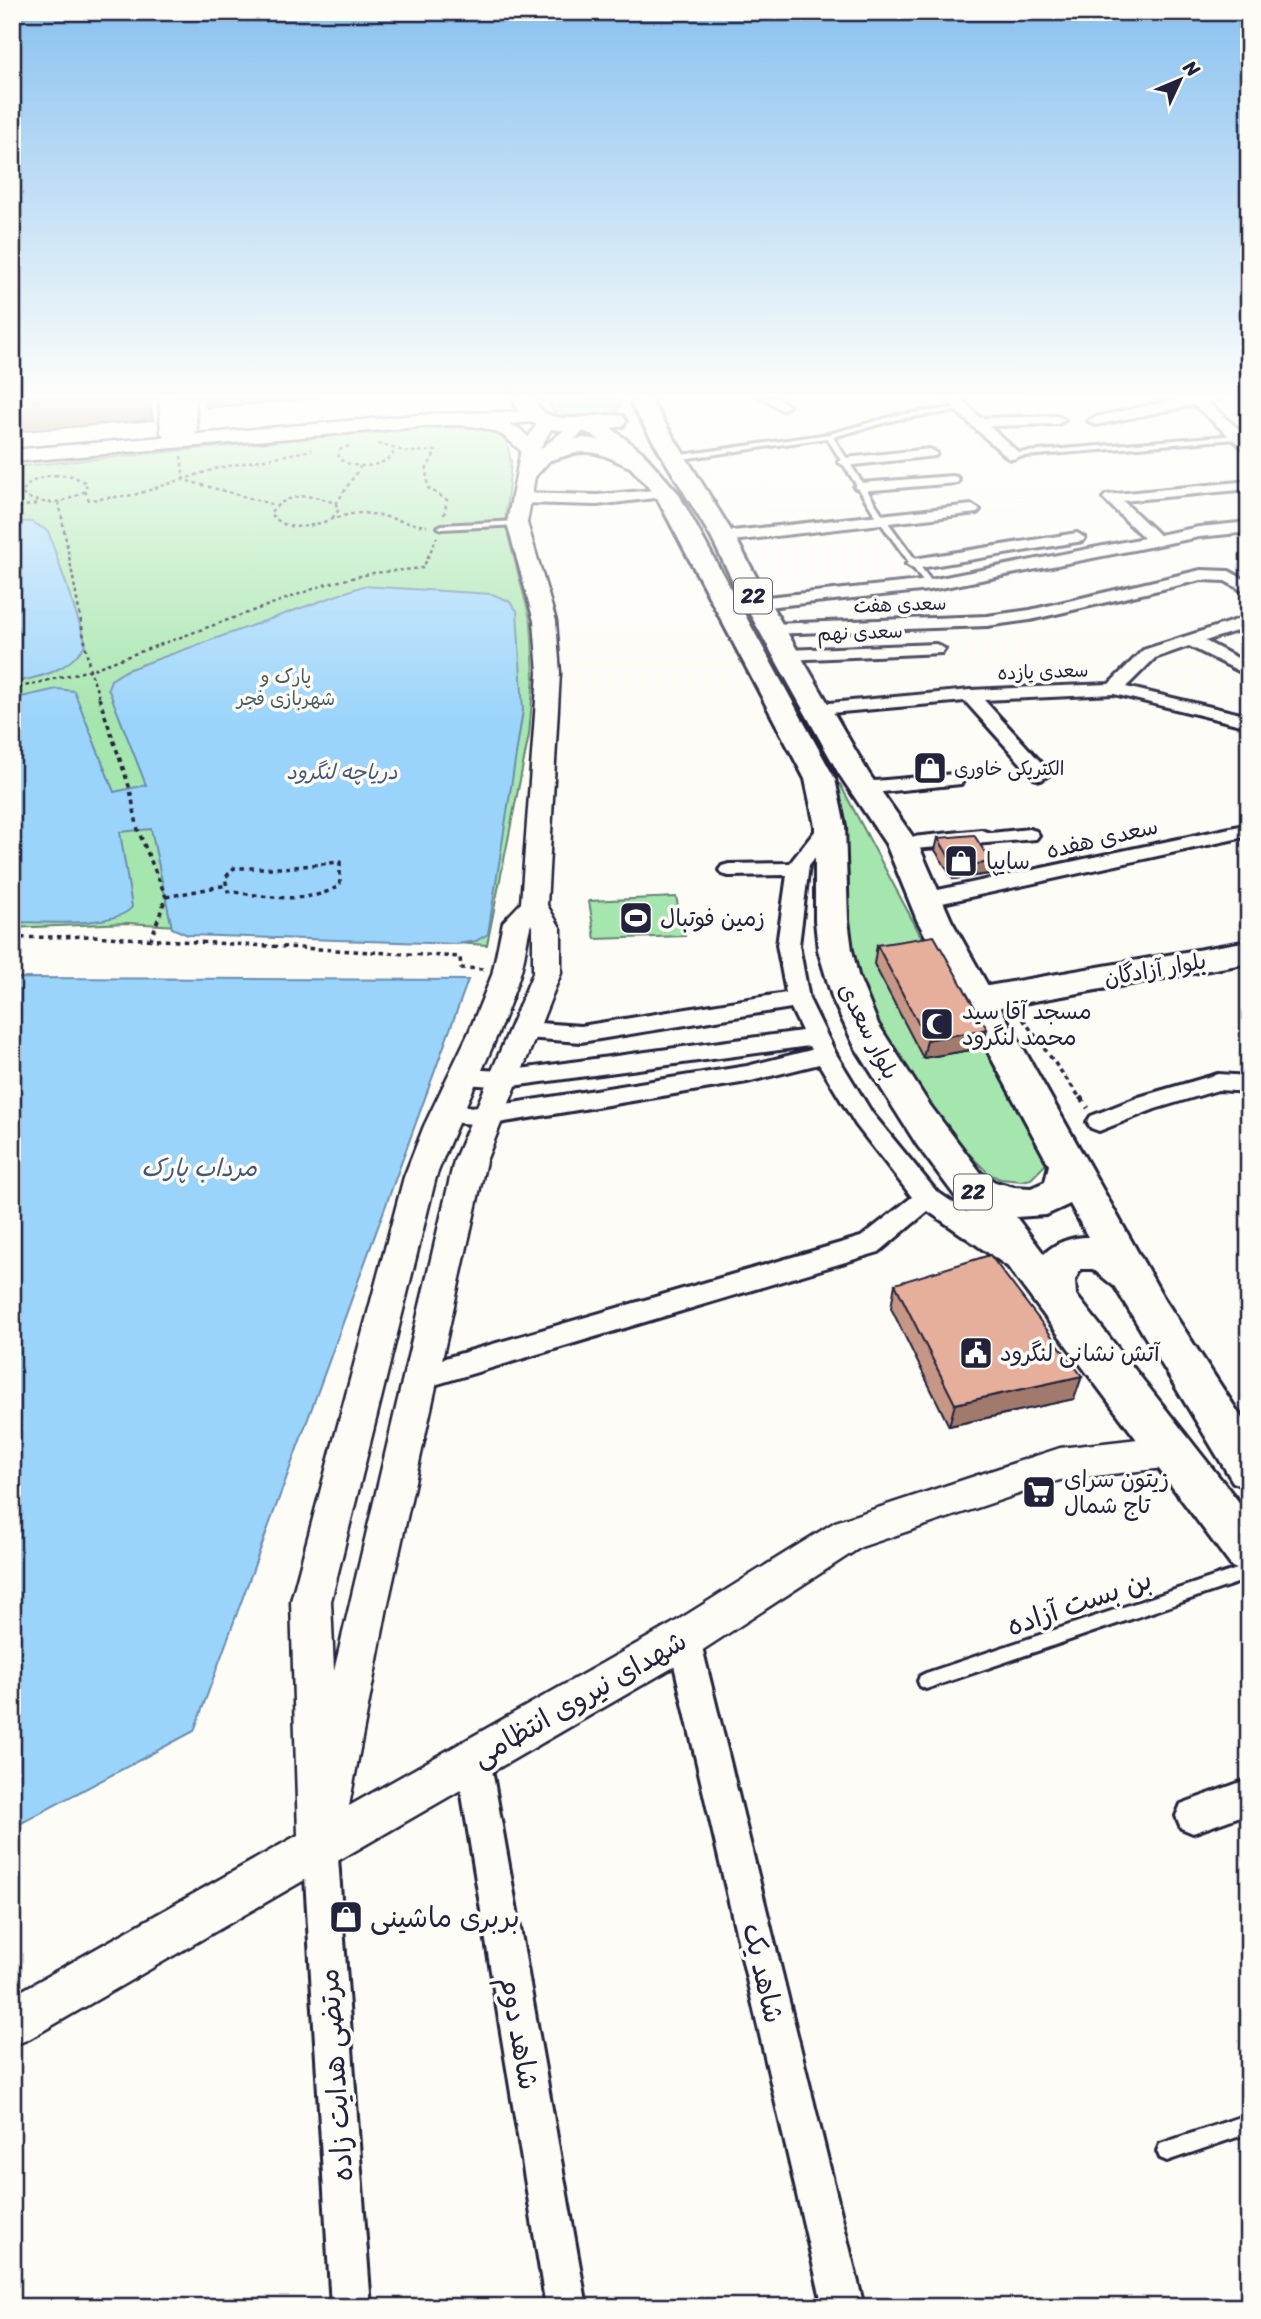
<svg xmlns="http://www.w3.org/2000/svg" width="1261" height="2319" font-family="Sriracha,'Playpen Sans Arabic',sans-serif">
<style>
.green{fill:#a5e5ae;stroke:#648474;stroke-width:2}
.water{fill:#9bd4fb;stroke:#6b8dae;stroke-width:2}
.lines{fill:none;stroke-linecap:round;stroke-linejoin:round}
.service-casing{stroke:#22223b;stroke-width:6}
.minor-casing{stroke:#22223b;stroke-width:6}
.tertiary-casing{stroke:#22223b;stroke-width:5}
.secondary-casing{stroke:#22223b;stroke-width:5}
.primary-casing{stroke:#22223b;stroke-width:6}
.trunk-casing{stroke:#22223b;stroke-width:6}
.path-far2{stroke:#22223b;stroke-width:2.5;stroke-dasharray:3.5 3.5;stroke-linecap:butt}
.path-far1{stroke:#22223b;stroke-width:3.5;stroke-dasharray:4.5 4.5;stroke-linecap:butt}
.path{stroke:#22223b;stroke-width:5;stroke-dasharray:6 6;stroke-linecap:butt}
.service{fill:#fdfcf7;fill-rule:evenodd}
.minor{fill:#fdfcf7;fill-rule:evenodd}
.tertiary{fill:#fdfcf7;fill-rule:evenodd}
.secondary{fill:#fdfcf7;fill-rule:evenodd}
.primary{fill:#fdfcf7;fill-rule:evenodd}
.trunk{fill:#fdfcf7;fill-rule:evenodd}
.wall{fill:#c69686;stroke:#22223b;stroke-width:2}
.shaded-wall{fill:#a17a6d;stroke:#22223b;stroke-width:2}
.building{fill:#e6af9c;stroke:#22223b;stroke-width:2}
.labels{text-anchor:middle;stroke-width:7;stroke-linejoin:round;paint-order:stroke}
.far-street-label{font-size:19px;fill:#22223b;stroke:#fdfcf7}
.far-park-label{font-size:19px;fill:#495c5e;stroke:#fdfcf7}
.far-poi-label{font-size:19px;fill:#22223b;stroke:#fdfcf7;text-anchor:start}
.shield{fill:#fdfcf7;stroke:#646373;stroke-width:2}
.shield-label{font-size:21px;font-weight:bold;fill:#22223b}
.far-water-label{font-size:21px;font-style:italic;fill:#465775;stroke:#fdfcf7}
.street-label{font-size:23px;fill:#22223b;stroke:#fdfcf7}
.poi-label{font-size:23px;fill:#22223b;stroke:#fdfcf7;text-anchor:start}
.water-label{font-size:24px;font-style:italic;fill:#465775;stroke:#fdfcf7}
.near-street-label{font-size:28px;fill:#22223b;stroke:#fdfcf7}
.near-poi-label{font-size:28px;fill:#22223b;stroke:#fdfcf7;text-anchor:start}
</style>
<rect width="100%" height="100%" fill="#fdfcf7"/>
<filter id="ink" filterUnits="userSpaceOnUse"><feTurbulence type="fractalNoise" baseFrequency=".0143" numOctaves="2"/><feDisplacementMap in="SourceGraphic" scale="14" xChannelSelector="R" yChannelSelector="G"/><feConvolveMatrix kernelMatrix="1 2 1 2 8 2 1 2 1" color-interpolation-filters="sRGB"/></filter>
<g filter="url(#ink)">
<g class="green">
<path d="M548 397H618L620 404 618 411C599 418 549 428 548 397Z"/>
<path d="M464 423 491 429 506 438 511 462 505 524 531 623 534 676 529 735 487 945 128 923 12 928V467Z"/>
<path d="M833 783 840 784 931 955 923 1058 987 1047 1046 1149 1045 1165 1031 1179 1022 1181 1000 1179 989 1174 968 1153 886 1046 856 983 847 914 849 874 844 829Z"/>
<path d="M676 897 685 936 595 939 589 901Z"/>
</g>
<g class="water">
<path d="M12 521 32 522 48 531 86 643C70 671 41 677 12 683Z"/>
<path d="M363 586 492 594 509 601 517 611 523 710 488 934 476 941 457 944 188 935 172 928 151 829 120 832 132 907C116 928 40 922 12 922V699L57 689 74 691 114 792 146 785 108 688 111 680 127 670Z"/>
<path d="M12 978 468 980 194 1731 12 1828Z"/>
</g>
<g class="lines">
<defs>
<g id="service">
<path d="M962 407 965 409 964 410 898 419 833 437 884 517 934 585 930 587H927L877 518 827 438 675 460 671 458 675 456 829 434 898 415Z"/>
<path d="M1249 434V438L1013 457 1009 455 1013 453Z"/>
<path d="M517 521H520V525L442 529 438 527 442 525Z"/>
<path d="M1249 1565V1579L926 1689 920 1686 918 1681 920 1676 926 1673Z"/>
<path d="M1249 2114V2133L1167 2161 1160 2158 1157 2151 1160 2144Z"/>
</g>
<g id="minor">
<path d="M761 397H777L789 406 782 410Z"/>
<path d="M946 397H960L980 418 1058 416 1065 420 1058 424 989 426 1018 452 1020 455 1013 459 1008 458 957 412Z"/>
<path d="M1187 397H1219L1218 400 1207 402 1249 438V450L1244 449 1194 405 1095 425 1088 421 1095 417Z"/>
<path d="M930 449 937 453 935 456 845 466 838 462 845 458Z"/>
<path d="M952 476 957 477 959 480 957 483 861 491 854 487 861 483Z"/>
<path d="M1249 481V489L1123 501 1159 535 1199 527 1249 522V532L1199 537 930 590 757 608 749 603 757 598 930 580 1144 538 1106 501 1103 498 1106 495Z"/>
<path d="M666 489 671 490 673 493 671 496 597 505 522 503 514 498 522 493 597 495Z"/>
<path d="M972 505 980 510 977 513 723 542 715 537 723 532Z"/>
<path d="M1077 533 1085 538 1083 541 914 569 906 564 914 559Z"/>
<path d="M1201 570 1229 571 1249 582V594L1225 581 1201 580 1030 620 987 626 771 634 763 629 771 624 987 616 1030 610Z"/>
<path d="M1249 616V627L1205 641 1249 664V676L1189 646 1155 658 1126 687 1249 716V727L1114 694 984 700 1048 770 1050 774 1041 780 1034 778 965 701 819 714 810 709 819 704 970 690 1109 684 1143 650Z"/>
<path d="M936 644 945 649 942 653 786 660 777 655 786 650Z"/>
<path d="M954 774 961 776 964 780 961 784 863 794 853 788 863 782Z"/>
<path d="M830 819 840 825 809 865 799 945 809 999 836 1054 872 1113 936 1191 1025 1252 1029 1259 1025 1266 1016 1269 1007 1266 928 1211 879 1252 421 1389 411 1385 407 1377 411 1369 421 1365 861 1237 912 1197 856 1125 819 1064 747 1082 487 1125 436 1121 432 1115 436 1109 444 1106 487 1107 747 1066 811 1050 809 1046 505 1087 453 1083 449 1077 453 1071 461 1069 505 1071 802 1031 791 1008 581 1042 525 1038 517 1035 514 1030 517 1025 525 1022 581 1026 786 993 777 945 787 875 729 876 722 874 719 870 722 866 729 864 790 863 823 821Z"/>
<path d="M1249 824V836L924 907 917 905 914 900 917 895 924 893Z"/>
<path d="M1029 829 1036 831 1039 835 1036 839 902 850 895 848 892 844 895 840 902 838 981 830 991 833Z"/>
<path d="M1218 1074 1249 1076V1092L1218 1090 1155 1109 1099 1131 1091 1128 1087 1122 1091 1116 1139 1097Z"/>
<path d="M684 1624 695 1628 700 1639 864 2307H823L668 1639 673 1628Z"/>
<path d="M473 1741 485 1746 490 1758 587 2307H546L456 1758 461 1746Z"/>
<path d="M1249 1779V1813L1193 1833 1181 1828 1176 1816 1181 1804Z"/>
<path d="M320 1827 332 1832 337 1844 371 2307H331L303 1844 308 1832Z"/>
</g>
<g id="tertiary">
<path d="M159 397H177L179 431 177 397H195L197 431 186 445H174L161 433Z"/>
<path d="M547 416 556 421 539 450 576 421H588L591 425 551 459 535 477 527 523 556 621 560 673 547 905 561 929V973L486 1161 387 1608 349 1806 670 1625 835 1522 1060 1448 1173 1435 1186 1440 1191 1451 1186 1462 1173 1467 1060 1480 861 1547 698 1653 29 2039 12 2046V1996L298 1835 291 1601 404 1177 424 1126 469 1032 492 975 503 922 521 903 538 673 534 621 507 523 521 449 541 417ZM531 924 533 929V973L454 1161 334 1671 331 1601 436 1177C461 1109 497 1046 519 977 525 960 526 941 531 924Z"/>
</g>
<path id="secondary" d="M538 411 545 413 548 417 545 421 509 424 519 428 540 449 537 453C519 458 515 441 500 434 475 423 457 425 430 426L12 462V450L430 414Z"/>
<path id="primary" d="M584 438C601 439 642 449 652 464L649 469 641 471C622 466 605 451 584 452 567 452 552 464 536 460L533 455C542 442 569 440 584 438Z"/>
<path id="trunk" d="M514 397H534C543 434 598 410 623 416L626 421 623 426 611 428 642 452 678 493 835 779 845 826 848 920 852 950 858 975 878 1024 929 1104 981 1173 995 1182 1014 1187 1031 1188 1045 1182 1049 1165 917 920 886 844 839 774 744 603 711 537 631 404 634 399H650L735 537 770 603 869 774 918 844 951 920 988 986 1249 941V963L1000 1007 1163 1297 1249 1429V1488L1233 1482 1115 1287 1093 1269H1081L1075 1280 1076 1295 1249 1515V1574L1232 1567 917 1145 855 1047 833 1000 818 950 815 920V826L805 779 656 496C636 473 615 447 588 433 583 430 574 431 567 431 544 429 516 423 514 397ZM1070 1204 1088 1237C1072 1237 1056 1242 1044 1254L1016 1217 1046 1215Z"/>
</defs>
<use href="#service" class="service-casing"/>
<use href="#minor" class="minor-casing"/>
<use href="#tertiary" class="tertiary-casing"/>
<use href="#secondary" class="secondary-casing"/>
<use href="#primary" class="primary-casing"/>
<use href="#trunk" class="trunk-casing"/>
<g class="path-far2">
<path d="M378 444 407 452 436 451 426 470 428 488 447 500 444 515"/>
<path d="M349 446 340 450 338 458C356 470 376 468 393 456V450"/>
<path d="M181 456 184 480 275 505"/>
<path d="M55 475 72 476 87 483 85 491C65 503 43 508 22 494 26 481 42 477 55 475Z"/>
<path d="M85 491 89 500 134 495 218 468 312 450"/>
<path d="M59 502 90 670 100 700"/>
<path d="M336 504 360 467"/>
<path d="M12 508 37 504"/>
<path d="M332 518 338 511 336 504C313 493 287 492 270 513 295 544 331 513 362 513 384 514 405 524 427 526"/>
<path d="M12 689 90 670 327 584 373 573 423 568 437 537"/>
</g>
<g class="path-far1">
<path d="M99 698 130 789 138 830 166 897 151 939"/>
<path d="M340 862V885C309 906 263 896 228 891L225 878 234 868H284Z"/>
<path d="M166 897 227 885"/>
<path d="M12 938 91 936 460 957 461 968 484 969"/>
<path d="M1023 1019 1081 1099"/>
</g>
<path class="path" d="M1080 1097 1088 1108"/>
<use href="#service" class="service"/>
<use href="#minor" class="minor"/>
<use href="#tertiary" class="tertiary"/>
<use href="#secondary" class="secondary"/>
<use href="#primary" class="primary"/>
<use href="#trunk" class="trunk"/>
</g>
<g class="wall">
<path d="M938 838 989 874 953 879 935 850Z"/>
<path d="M877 945 983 1048 923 1058 874 964Z"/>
<path d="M895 1284 1082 1376 1074 1399 949 1426 891 1308Z"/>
</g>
<g class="shaded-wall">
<path d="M72 397H149L153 420 12 432V401Z"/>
<path d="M204 397H317V398L206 408Z"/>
<path d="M991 862 989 874 953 879 955 867Z"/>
<path d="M987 1029 983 1048 923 1058 927 1040Z"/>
<path d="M1082 1376 1074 1399 949 1426 955 1404Z"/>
</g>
<g class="building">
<path d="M12 397H72L12 401Z"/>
<path d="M974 835 991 862 955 867 938 838Z"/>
<path d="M934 936 987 1029 927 1040 877 945Z"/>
<path d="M990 1255 1082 1376 955 1404 895 1284Z"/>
</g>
</g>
<linearGradient id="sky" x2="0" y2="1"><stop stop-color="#89c1f0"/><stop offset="0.55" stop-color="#fefefb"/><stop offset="1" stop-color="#fefefb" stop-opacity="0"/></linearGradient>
<rect width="1261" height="721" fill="url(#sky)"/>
<defs>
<symbol id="shop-square" viewBox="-11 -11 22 22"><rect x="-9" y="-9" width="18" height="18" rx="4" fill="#22223b" stroke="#fdfcf7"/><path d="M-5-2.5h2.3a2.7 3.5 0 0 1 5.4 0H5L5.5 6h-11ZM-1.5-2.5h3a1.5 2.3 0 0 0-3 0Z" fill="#fff"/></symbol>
<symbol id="stadium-square" viewBox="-11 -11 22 22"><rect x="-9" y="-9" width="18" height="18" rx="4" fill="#22223b" stroke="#fdfcf7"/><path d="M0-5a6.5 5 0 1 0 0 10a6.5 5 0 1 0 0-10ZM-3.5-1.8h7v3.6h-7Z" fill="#fff"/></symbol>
<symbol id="mosque-square" viewBox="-11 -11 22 22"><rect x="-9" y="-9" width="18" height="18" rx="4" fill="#22223b" stroke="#fdfcf7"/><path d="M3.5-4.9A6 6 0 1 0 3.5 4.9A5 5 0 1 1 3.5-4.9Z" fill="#fff"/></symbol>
<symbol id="civic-square" viewBox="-11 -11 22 22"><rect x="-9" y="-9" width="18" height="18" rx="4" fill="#22223b" stroke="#fdfcf7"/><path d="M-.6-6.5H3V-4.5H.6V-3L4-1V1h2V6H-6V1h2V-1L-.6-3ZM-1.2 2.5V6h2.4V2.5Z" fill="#fff"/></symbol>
<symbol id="supermarket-square" viewBox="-11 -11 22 22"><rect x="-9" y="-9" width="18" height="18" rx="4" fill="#22223b" stroke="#fdfcf7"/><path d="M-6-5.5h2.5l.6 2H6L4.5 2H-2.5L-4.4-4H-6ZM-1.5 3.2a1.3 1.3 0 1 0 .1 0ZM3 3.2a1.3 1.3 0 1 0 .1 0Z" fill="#fff"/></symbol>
</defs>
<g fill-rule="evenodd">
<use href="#shop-square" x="911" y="749" width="38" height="38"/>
<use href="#shop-square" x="942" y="842" width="38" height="38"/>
<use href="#stadium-square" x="617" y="899" width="38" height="38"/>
<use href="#mosque-square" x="918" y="1005" width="38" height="38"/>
<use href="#civic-square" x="957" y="1334" width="38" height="38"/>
<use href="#supermarket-square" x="1020" y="1473" width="38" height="38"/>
<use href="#shop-square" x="327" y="1898" width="38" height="38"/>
</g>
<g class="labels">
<g class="far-street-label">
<text transform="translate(900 604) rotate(-2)" y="7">سعدی هفت</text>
<text transform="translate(860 632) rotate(-2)" y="7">سعدی نهم</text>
<text transform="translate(1043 671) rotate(-2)" y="7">سعدی یازده</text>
</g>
<g class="far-park-label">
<text x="286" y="683">پارک و<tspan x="286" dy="22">شهربازی فجر</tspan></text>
</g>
<g class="far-poi-label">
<text x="954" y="775">الکتریکی خاوری</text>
</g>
<g class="shield">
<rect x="734" y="578.5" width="38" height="35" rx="5"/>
<rect x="954" y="1174.5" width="38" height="35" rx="5"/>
</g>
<g class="shield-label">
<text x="753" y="603">22</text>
<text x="973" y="1199">22</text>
</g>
<g class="far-water-label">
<text x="342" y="779">دریاچه لنگرود</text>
</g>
<g class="street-label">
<text transform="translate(1102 838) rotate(-13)" y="8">سعدی هفده</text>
<text transform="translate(1155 969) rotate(-10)" y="8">بلوار آزادگان</text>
<text transform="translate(869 1031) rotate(63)" y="8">بلوار سعدی</text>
</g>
<g class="poi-label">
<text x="986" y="869">سایپا</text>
<text x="660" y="926">زمین فوتبال</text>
<text x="962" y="1019">مسجد آقا سید<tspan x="962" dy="26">محمد لنگرود</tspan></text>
<text x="1000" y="1361">آتش نشانی لنگرود</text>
<text x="1064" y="1487">زیتون سرای<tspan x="1064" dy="26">تاج شمال</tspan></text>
</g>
<g class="water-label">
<text x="199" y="1176">مرداب پارک</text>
</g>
<g class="near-street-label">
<text transform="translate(1079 1602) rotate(-19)" y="10">بن بست آزاده</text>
<text transform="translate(579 1698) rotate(-30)" y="10">شهدای نیروی انتظامی</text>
<text transform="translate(764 1973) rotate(77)" y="10">شاهد یک</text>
<text transform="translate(520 2033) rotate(80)" y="10">شاهد دوم</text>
<text transform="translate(335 2075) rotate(-94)" y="10">مرتضی هدایت زاده</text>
</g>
<g class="near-poi-label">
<text x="370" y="1927">بربری ماشینی</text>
</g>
</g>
<rect width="1261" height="2319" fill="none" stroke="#fdfcf7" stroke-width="42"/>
<rect x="21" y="21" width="1219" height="2277" fill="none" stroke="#22223b" stroke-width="2.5" filter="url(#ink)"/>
<g transform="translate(1180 80) rotate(46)" stroke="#fdfcf7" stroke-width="5" paint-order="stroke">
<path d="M0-5L12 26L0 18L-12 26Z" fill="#22223b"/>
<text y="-10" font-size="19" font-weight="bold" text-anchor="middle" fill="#22223b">N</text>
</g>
</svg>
